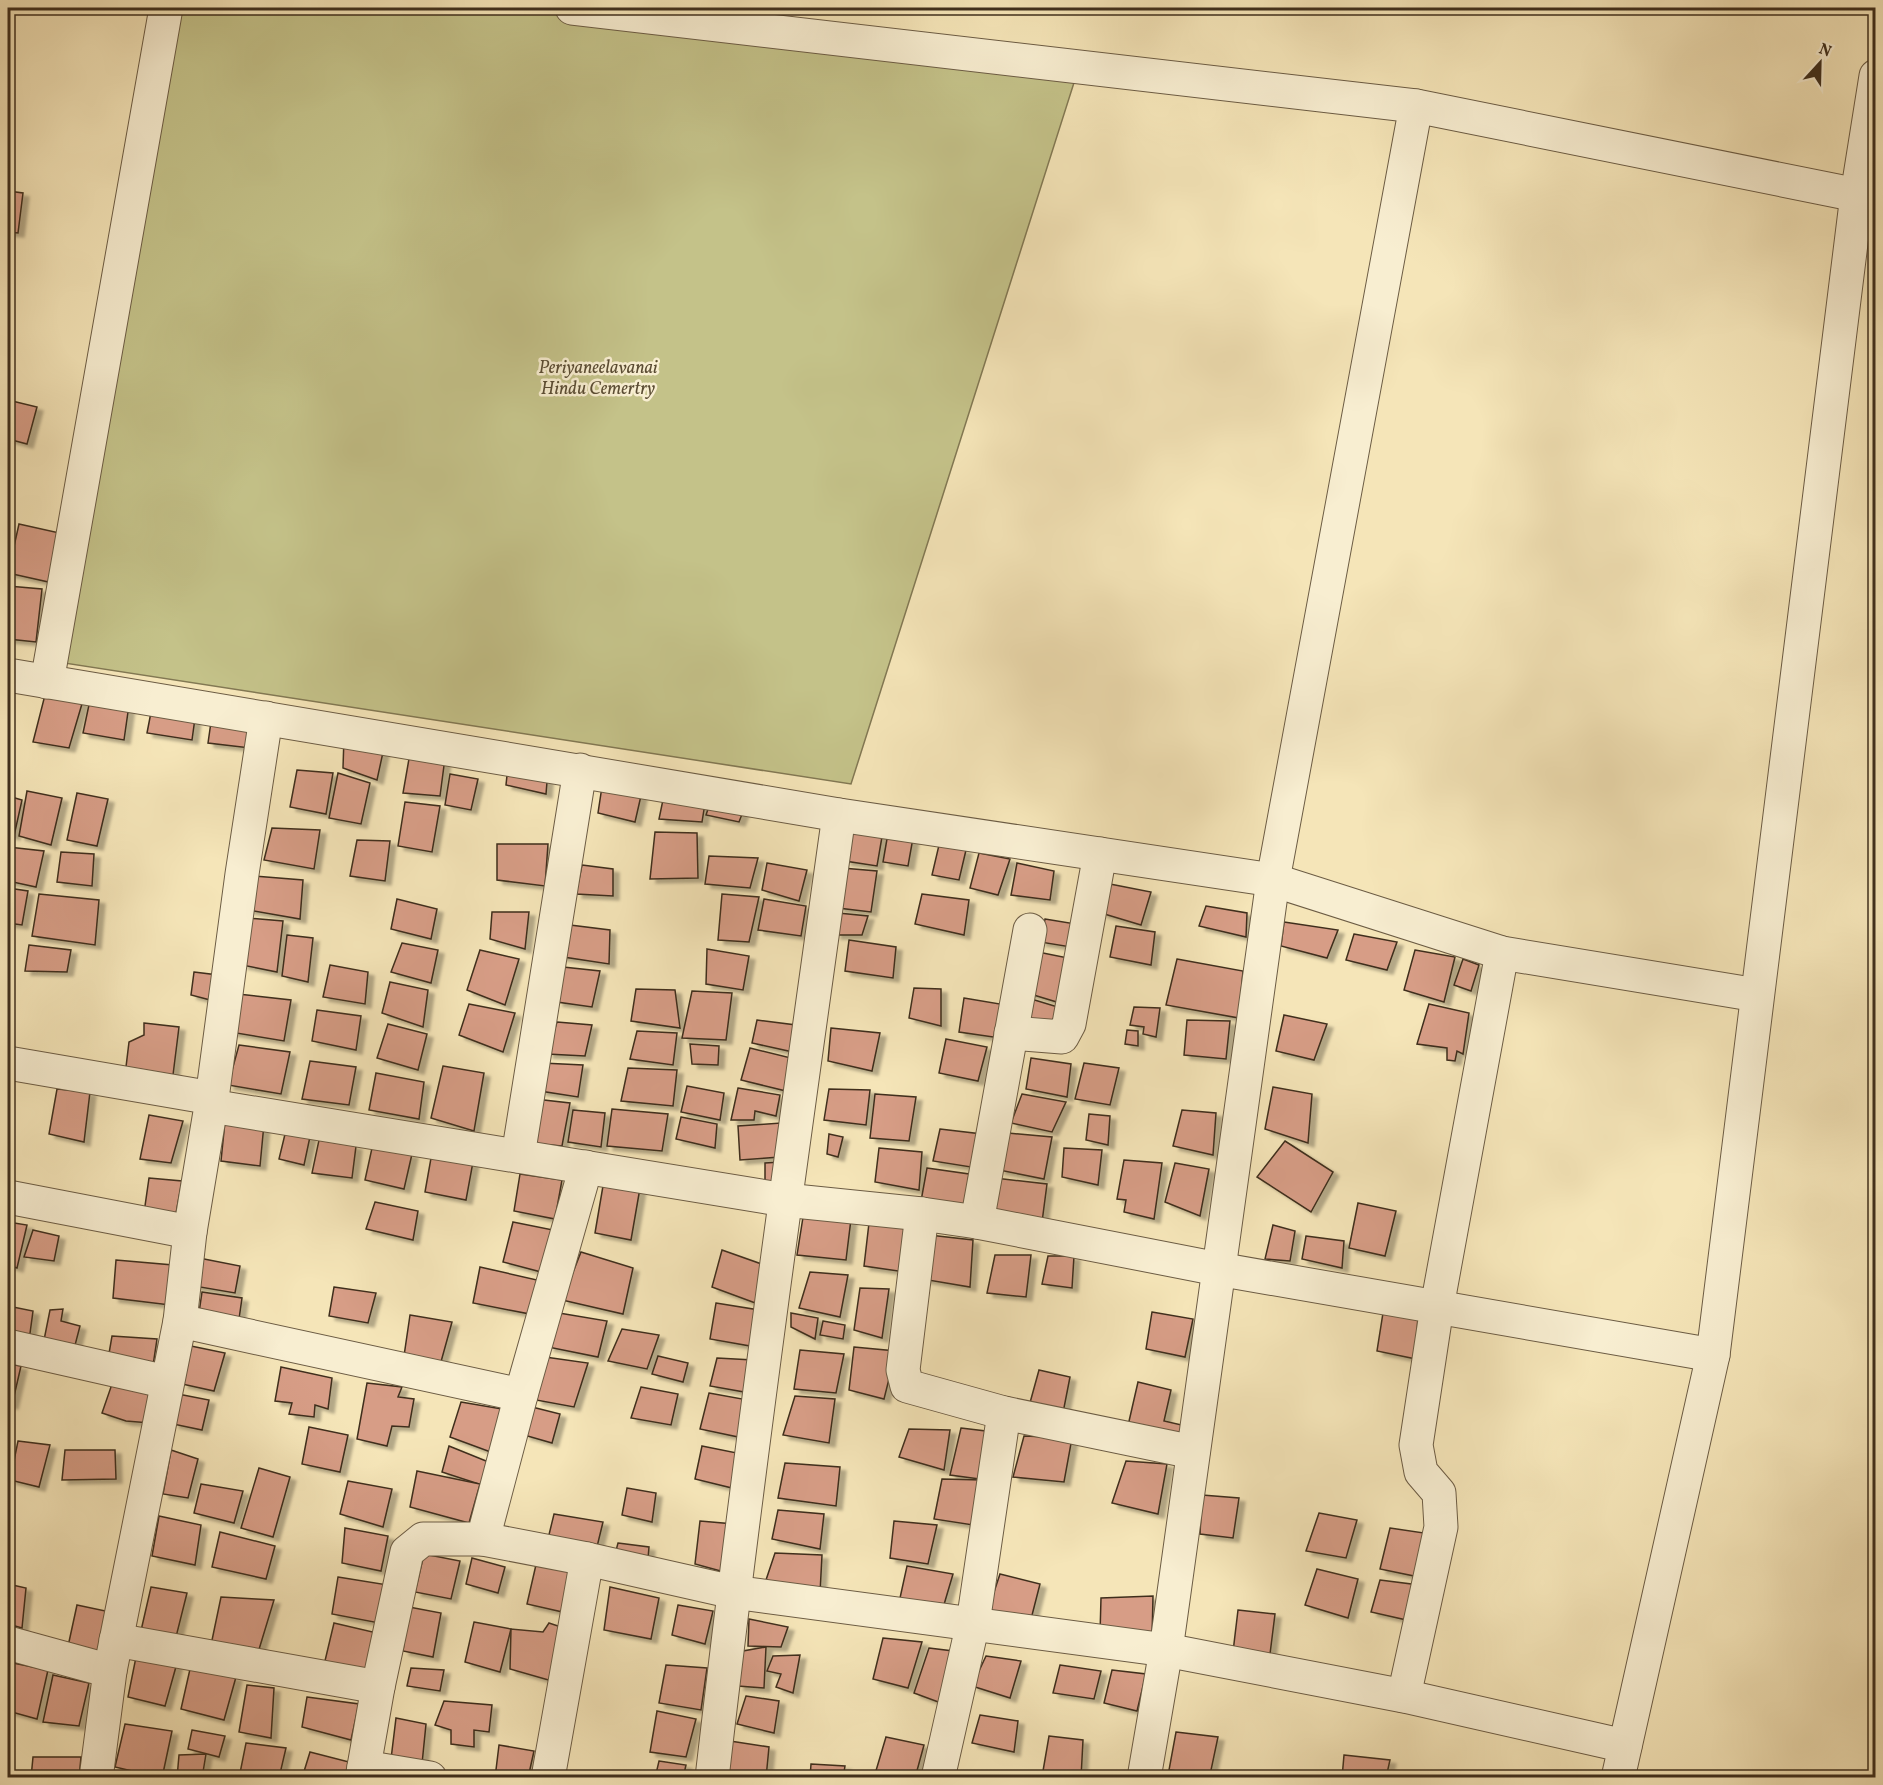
<svg xmlns="http://www.w3.org/2000/svg" width="1883" height="1785" font-family="Vollkorn,serif">
<style>
.green{fill:#c4c289;stroke:#827853;stroke-width:1.5}
.building{fill:#d79d86;stroke:#3f2f1d;stroke-width:1.5;filter:url(#shadow)}
.lines{fill:none;stroke-linecap:round;stroke-linejoin:round}
.minor-casing{stroke:#6c5c44;stroke-width:35}
.minor{stroke:#f8eed1;stroke-width:33}
.labels{text-anchor:middle;stroke-width:5;stroke-linejoin:round;paint-order:stroke}
.park-label{font-size:18px;font-style:italic;fill:#5a4c33;stroke:#f8eed1}
</style>
<defs>
<filter id="shadow"><feDropShadow dx="6" dy="4" stdDeviation="1.5" flood-color="#0004"/></filter>
</defs>
<rect width="100%" height="100%" fill="#f5e5b8"/>
<filter id="stains"><feTurbulence type="fractalNoise" baseFrequency=".00333" numOctaves="4"/><feColorMatrix values="0 0 0 0 .2 0 0 0 0 .09 0 0 0 0 .02 0 0 0 .5 -.17"/></filter>
<radialGradient id="worn" r=".72"><stop offset=".6" stop-color="#630" stop-opacity="0"/><stop offset="1" stop-color="#630" stop-opacity=".3"/></radialGradient>
<path class="green" d="M166 8H572L1079 67 851 784 51 661Z"/>
<g class="building">
<path d="M8 191 23 193 18 233 8 232Z"/>
<path d="M8 400 37 407 27 444 8 439Z"/>
<path d="M19 524 64 534 53 583 8 573Z"/>
<path d="M8 586 42 589 36 642 8 639Z"/>
<path d="M46 691 84 697 69 748 33 742Z"/>
<path d="M90 700 129 705 124 740 83 733Z"/>
<path d="M152 707 196 711 192 740 147 733Z"/>
<path d="M212 715 254 722 250 748 208 743Z"/>
<path d="M344 737 385 743 377 780 343 768Z"/>
<path d="M410 753 445 758 440 796 403 793Z"/>
<path d="M508 766 548 770 546 794 506 785Z"/>
<path d="M297 770 333 773 326 814 290 807Z"/>
<path d="M338 773 370 783 361 824 329 818Z"/>
<path d="M450 774 478 779 471 810 445 805Z"/>
<path d="M603 780 643 787 635 822 598 813Z"/>
<path d="M665 790 706 797 702 822 659 819Z"/>
<path d="M27 791 62 798 51 845 19 836Z"/>
<path d="M77 793 108 799 97 846 67 840Z"/>
<path d="M8 796 22 800 14 836 8 834Z"/>
<path d="M712 797 746 804 739 822 706 815Z"/>
<path d="M405 802 440 806 432 852 398 846Z"/>
<path d="M848 824 883 831 877 866 845 861Z"/>
<path d="M272 828 320 830 314 869 264 860Z"/>
<path d="M655 832 697 833 698 878 650 879Z"/>
<path d="M888 833 913 838 908 866 883 862Z"/>
<path d="M357 840 390 841 385 881 350 876Z"/>
<path d="M497 844H548L545 886 497 880Z"/>
<path d="M939 845 966 850 959 880 932 875Z"/>
<path d="M8 847 44 851 36 887 8 881Z"/>
<path d="M61 852 94 854 92 886 57 882Z"/>
<path d="M979 853 1010 859 998 895 970 888Z"/>
<path d="M709 856 758 858 750 888 705 884Z"/>
<path d="M767 863 807 870 799 901 762 890Z"/>
<path d="M1017 863 1054 871 1050 900 1011 895Z"/>
<path d="M582 865 613 869V896L576 894Z"/>
<path d="M842 868 877 871 871 912 838 908Z"/>
<path d="M254 876 303 880 300 919 248 910Z"/>
<path d="M1110 884 1151 892 1141 925 1101 913Z"/>
<path d="M8 888 28 891 22 925 8 923Z"/>
<path d="M39 894 99 900 95 945 32 936Z"/>
<path d="M722 894 759 897 749 942 718 940Z"/>
<path d="M922 894 969 900 964 935 915 924Z"/>
<path d="M397 899 437 909 431 939 391 929Z"/>
<path d="M764 899 806 906 801 936 758 930Z"/>
<path d="M1206 906 1247 913 1246 937 1199 926Z"/>
<path d="M492 912H529L525 949 490 939Z"/>
<path d="M838 913 868 916 862 935H835Z"/>
<path d="M248 918 283 921 277 972 242 965Z"/>
<path d="M1045 919 1082 925 1077 948 1040 942Z"/>
<path d="M1284 922 1338 930 1327 958 1281 946Z"/>
<path d="M562 924 610 930 609 964 557 956Z"/>
<path d="M1116 926 1155 932 1151 965 1110 957Z"/>
<path d="M1354 934 1397 942 1387 970 1346 960Z"/>
<path d="M287 935 313 938 308 982 282 976Z"/>
<path d="M849 940 896 947 893 978 845 971Z"/>
<path d="M402 943 438 950 431 983 391 972Z"/>
<path d="M29 945 71 950 67 972 25 971Z"/>
<path d="M707 949 749 956 743 990 706 984Z"/>
<path d="M480 950 519 959 505 1005 467 990Z"/>
<path d="M1415 950 1455 957 1444 1002 1404 990Z"/>
<path d="M1038 952 1073 959 1060 1003 1027 993Z"/>
<path d="M1177 959 1243 971 1239 1018 1166 1005Z"/>
<path d="M1463 959 1479 965 1471 991 1454 985Z"/>
<path d="M330 965 368 972 365 1004 323 997Z"/>
<path d="M563 967 600 971 592 1007 557 1002Z"/>
<path d="M194 972 218 975 214 1001 191 995Z"/>
<path d="M390 982 428 990 423 1027 382 1013Z"/>
<path d="M914 988 941 989V1026L909 1018Z"/>
<path d="M636 989 675 990 680 1028 631 1021Z"/>
<path d="M692 991 732 993 726 1040 682 1038Z"/>
<path d="M238 994 291 1000 284 1041 230 1032Z"/>
<path d="M964 998 1006 1005 1000 1038 959 1032Z"/>
<path d="M1028 998 1061 1008 1054 1033 1021 1025Z"/>
<path d="M469 1004 515 1013 503 1052 459 1035Z"/>
<path d="M1429 1004 1469 1013 1463 1054 1457 1051 1455 1061 1447 1060V1048L1417 1044Z"/>
<path d="M1134 1007 1160 1008 1156 1037 1143 1034 1144 1027 1130 1025Z"/>
<path d="M317 1010 361 1016 356 1050 312 1041Z"/>
<path d="M1284 1015 1327 1024 1314 1060 1276 1051Z"/>
<path d="M757 1020 796 1025 793 1052 752 1043Z"/>
<path d="M1187 1020 1230 1021 1226 1059 1184 1055Z"/>
<path d="M557 1022 592 1025 585 1056 547 1054Z"/>
<path d="M144 1023 179 1027 173 1075 126 1067 129 1042 144 1035Z"/>
<path d="M388 1024 427 1034 418 1070 377 1058Z"/>
<path d="M831 1028 880 1033 872 1071 828 1061Z"/>
<path d="M1127 1030 1138 1031V1046L1125 1044Z"/>
<path d="M637 1031 677 1033 673 1065 630 1059Z"/>
<path d="M946 1039 987 1047 978 1081 939 1073Z"/>
<path d="M690 1044 719 1046 718 1065 692 1064Z"/>
<path d="M239 1045 290 1052 281 1094 228 1085Z"/>
<path d="M750 1048 791 1058 786 1091 741 1080Z"/>
<path d="M1031 1058 1071 1064 1067 1097 1026 1089Z"/>
<path d="M310 1061 356 1067 349 1105 302 1099Z"/>
<path d="M542 1063 583 1065 578 1097 540 1091Z"/>
<path d="M1084 1063 1119 1068 1110 1105 1075 1099Z"/>
<path d="M443 1066 484 1073 474 1131 431 1118Z"/>
<path d="M628 1068 677 1070 673 1106 621 1101Z"/>
<path d="M376 1073 424 1082 419 1119 369 1110Z"/>
<path d="M687 1086 724 1093 720 1120 681 1112Z"/>
<path d="M1273 1087 1312 1094 1308 1143 1265 1129Z"/>
<path d="M738 1088 780 1095 776 1116 755 1111 754 1120H731Z"/>
<path d="M57 1089 90 1092 84 1142 49 1134Z"/>
<path d="M829 1089 870 1090 866 1125 824 1120Z"/>
<path d="M875 1094 916 1097 909 1141 870 1138Z"/>
<path d="M1022 1094 1066 1102 1052 1132 1011 1123Z"/>
<path d="M535 1099 570 1103 562 1146 528 1143Z"/>
<path d="M612 1109 668 1114 662 1151 607 1146Z"/>
<path d="M573 1110 605 1113 601 1147 568 1142Z"/>
<path d="M1182 1110 1216 1113 1213 1155 1173 1146Z"/>
<path d="M1089 1114 1110 1116 1108 1145 1086 1140Z"/>
<path d="M149 1115 183 1121 171 1163 140 1159Z"/>
<path d="M681 1117 717 1124 715 1148 676 1139Z"/>
<path d="M225 1121 264 1124 260 1166 221 1161Z"/>
<path d="M781 1123 780 1157 740 1160 738 1126Z"/>
<path d="M940 1129 982 1134 977 1168 933 1161Z"/>
<path d="M286 1130 311 1132 304 1165 279 1159Z"/>
<path d="M1008 1133 1052 1137 1044 1179 999 1170Z"/>
<path d="M829 1134 843 1137 838 1157 827 1154Z"/>
<path d="M319 1140 356 1146 352 1178 312 1173Z"/>
<path d="M1285 1141 1333 1172 1311 1212 1257 1177Z"/>
<path d="M372 1148 412 1154 404 1189 365 1180Z"/>
<path d="M879 1148 922 1152 919 1190 875 1182Z"/>
<path d="M1064 1148 1102 1150 1098 1185 1062 1177Z"/>
<path d="M431 1158 473 1162 466 1200 425 1192Z"/>
<path d="M1124 1160 1162 1163 1154 1219 1124 1212 1126 1200 1117 1199Z"/>
<path d="M781 1162 782 1182 765 1181V1163Z"/>
<path d="M1175 1163 1209 1169 1200 1216 1165 1202Z"/>
<path d="M927 1168 969 1174 964 1211 921 1201Z"/>
<path d="M520 1174 562 1180 555 1219 514 1211Z"/>
<path d="M149 1178 182 1181 175 1219 144 1213Z"/>
<path d="M995 1178 1047 1184 1042 1222 987 1211Z"/>
<path d="M604 1180 640 1188 631 1240 595 1233Z"/>
<path d="M375 1202 418 1211 413 1240 366 1229Z"/>
<path d="M1358 1203 1396 1211 1385 1256 1349 1248Z"/>
<path d="M804 1211 851 1219 846 1260 797 1255Z"/>
<path d="M8 1222 27 1225 17 1268 8 1265Z"/>
<path d="M513 1222 558 1231 545 1273 503 1262Z"/>
<path d="M869 1223 914 1227 905 1272 864 1266Z"/>
<path d="M1273 1225 1295 1231 1290 1261 1265 1259Z"/>
<path d="M33 1230 59 1236 54 1261 24 1257Z"/>
<path d="M929 1235 973 1240 970 1287 922 1279Z"/>
<path d="M1306 1236 1344 1241 1342 1268 1302 1259Z"/>
<path d="M722 1250 770 1267 758 1304 712 1287Z"/>
<path d="M581 1252 633 1268 623 1314 562 1300Z"/>
<path d="M995 1255H1031L1026 1297 987 1293Z"/>
<path d="M1048 1256H1074L1072 1288 1042 1284Z"/>
<path d="M199 1258 240 1266 235 1293 194 1286Z"/>
<path d="M116 1260 173 1265 170 1305 113 1298Z"/>
<path d="M480 1267 537 1280 530 1314 473 1303Z"/>
<path d="M810 1272 848 1275 840 1317 799 1308Z"/>
<path d="M334 1287 376 1293 368 1323 329 1316Z"/>
<path d="M860 1288 889 1289 882 1338 854 1330Z"/>
<path d="M202 1292 242 1298 238 1326 198 1320Z"/>
<path d="M716 1303 759 1310 756 1347 710 1339Z"/>
<path d="M8 1306 33 1311 28 1348 8 1342Z"/>
<path d="M63 1309 61 1321 80 1326 73 1353 44 1340 50 1310Z"/>
<path d="M1152 1312 1193 1319 1185 1357 1146 1349Z"/>
<path d="M559 1313 607 1321 598 1357 548 1347Z"/>
<path d="M791 1313 818 1318 815 1339 791 1327Z"/>
<path d="M1383 1313H1418L1416 1359 1377 1351Z"/>
<path d="M410 1315 452 1322 439 1369 404 1356Z"/>
<path d="M823 1321 845 1325 843 1339 820 1335Z"/>
<path d="M622 1329 659 1335 647 1369 608 1361Z"/>
<path d="M112 1336 157 1339 152 1372 107 1365Z"/>
<path d="M191 1346 225 1353 214 1391 182 1384Z"/>
<path d="M854 1347 896 1351 884 1399 849 1390Z"/>
<path d="M800 1350 844 1354 836 1393 794 1389Z"/>
<path d="M658 1356 688 1363 683 1382 652 1374Z"/>
<path d="M545 1357 588 1363 574 1407 536 1400Z"/>
<path d="M717 1358 753 1360 750 1393 710 1386Z"/>
<path d="M8 1364 21 1366 12 1405 8 1404Z"/>
<path d="M281 1367 332 1378 328 1409 315 1405 314 1417 289 1414 292 1403 275 1401Z"/>
<path d="M1039 1370 1070 1377 1062 1418 1028 1410Z"/>
<path d="M1138 1382 1171 1390 1164 1421 1186 1426 1182 1443 1127 1430Z"/>
<path d="M367 1383 402 1387 398 1397 414 1399 409 1427 392 1426 387 1446 357 1439Z"/>
<path d="M112 1384 152 1392 150 1423 126 1421 102 1413Z"/>
<path d="M641 1387 678 1394 671 1425 631 1418Z"/>
<path d="M709 1393 748 1400 743 1438 700 1429Z"/>
<path d="M178 1394 209 1400 202 1430 173 1424Z"/>
<path d="M795 1396 835 1399 829 1443 783 1435Z"/>
<path d="M461 1402 508 1410 496 1454 450 1437Z"/>
<path d="M532 1407 560 1414 552 1443 524 1435Z"/>
<path d="M309 1427 348 1435 340 1472 302 1464Z"/>
<path d="M961 1428 994 1432 987 1480 950 1475Z"/>
<path d="M909 1429 950 1430 944 1470 899 1457Z"/>
<path d="M1024 1436 1072 1438 1064 1482 1013 1477Z"/>
<path d="M18 1441 50 1445 39 1487 10 1480Z"/>
<path d="M449 1446 491 1463 488 1487 442 1472Z"/>
<path d="M702 1446 737 1453 732 1488 695 1479Z"/>
<path d="M65 1450H115L116 1479 62 1480Z"/>
<path d="M171 1450 198 1459 188 1498 163 1494Z"/>
<path d="M1126 1461 1167 1464 1158 1514 1112 1503Z"/>
<path d="M785 1463 840 1467 836 1506 778 1498Z"/>
<path d="M259 1468 290 1477 273 1537 241 1528Z"/>
<path d="M417 1471 480 1484 469 1523 410 1507Z"/>
<path d="M942 1479 982 1480 973 1525 934 1519Z"/>
<path d="M348 1481 392 1489 383 1527 340 1514Z"/>
<path d="M201 1484 243 1491 234 1523 194 1513Z"/>
<path d="M627 1488 656 1493 652 1522 622 1515Z"/>
<path d="M1202 1495 1239 1498 1233 1538 1200 1534Z"/>
<path d="M778 1510 824 1514 820 1549 772 1539Z"/>
<path d="M1319 1513 1357 1520 1346 1558 1306 1551Z"/>
<path d="M554 1514 603 1522 595 1555 547 1543Z"/>
<path d="M159 1516 201 1525 195 1565 152 1556Z"/>
<path d="M700 1521 734 1524 728 1573 695 1564Z"/>
<path d="M894 1521 937 1525 928 1564 890 1558Z"/>
<path d="M345 1528 388 1536 381 1571 342 1563Z"/>
<path d="M1390 1528 1431 1534 1419 1577 1380 1569Z"/>
<path d="M220 1532 275 1546 266 1579 212 1567Z"/>
<path d="M618 1543 649 1547 647 1570 613 1562Z"/>
<path d="M775 1553 822 1555 820 1593 765 1583Z"/>
<path d="M424 1554 460 1561 451 1599 415 1592Z"/>
<path d="M538 1556 578 1565 567 1613 527 1604Z"/>
<path d="M472 1558 505 1567 498 1593 466 1584Z"/>
<path d="M907 1566 953 1574 943 1608 900 1598Z"/>
<path d="M1317 1569 1358 1579 1348 1618 1305 1605Z"/>
<path d="M1000 1574 1040 1584 1030 1623 987 1613Z"/>
<path d="M338 1577 388 1585 379 1623 332 1614Z"/>
<path d="M1380 1580 1419 1585 1411 1621 1371 1612Z"/>
<path d="M8 1584 26 1588 22 1628 8 1624Z"/>
<path d="M151 1587 187 1593 175 1641 140 1635Z"/>
<path d="M610 1587 659 1598 651 1639 604 1630Z"/>
<path d="M1153 1596 1152 1639 1100 1634 1101 1598Z"/>
<path d="M221 1597 274 1600 257 1656 211 1645Z"/>
<path d="M77 1605 115 1613 106 1658 67 1651Z"/>
<path d="M678 1605 713 1611 705 1644 672 1635Z"/>
<path d="M409 1607 441 1613 433 1657 403 1651Z"/>
<path d="M1238 1610 1275 1614 1269 1662 1233 1652Z"/>
<path d="M749 1619 788 1627 781 1647 748 1646Z"/>
<path d="M474 1622 511 1629 500 1672 465 1662Z"/>
<path d="M334 1623 377 1633 369 1677 324 1665Z"/>
<path d="M549 1623 564 1628 559 1683 510 1669 511 1629 543 1632Z"/>
<path d="M883 1638 922 1642 908 1688 873 1679Z"/>
<path d="M766 1647 764 1688 738 1686 743 1651Z"/>
<path d="M929 1648 953 1651 941 1703 914 1693Z"/>
<path d="M800 1655 793 1693 776 1687 781 1674 767 1671 773 1656Z"/>
<path d="M986 1656 1021 1661 1010 1698 972 1686Z"/>
<path d="M136 1657 177 1663 165 1706 128 1697Z"/>
<path d="M13 1663 48 1670 37 1719 8 1711V1681Z"/>
<path d="M666 1665 707 1668 701 1710 659 1703Z"/>
<path d="M1060 1665 1101 1671 1094 1699 1053 1693Z"/>
<path d="M411 1668 444 1670 440 1691 407 1686Z"/>
<path d="M190 1669 236 1677 224 1720 181 1709Z"/>
<path d="M1112 1670 1146 1674 1137 1711 1104 1703Z"/>
<path d="M53 1675 89 1683 79 1726 43 1722Z"/>
<path d="M247 1685 274 1688 271 1738 239 1732Z"/>
<path d="M746 1696 779 1701 774 1733 737 1724Z"/>
<path d="M307 1697 359 1704 351 1740 302 1727Z"/>
<path d="M444 1701 492 1705 489 1732 474 1730V1747L451 1744V1730L435 1725Z"/>
<path d="M657 1711 696 1719 686 1757 650 1752Z"/>
<path d="M980 1715 1018 1721 1014 1752 972 1743Z"/>
<path d="M396 1718 426 1724 422 1764 391 1759Z"/>
<path d="M125 1724 172 1731 162 1778 115 1767Z"/>
<path d="M192 1730 225 1736 219 1757 188 1749Z"/>
<path d="M1176 1732 1218 1737 1210 1775 1169 1770Z"/>
<path d="M1049 1736 1083 1740 1081 1778 1043 1771Z"/>
<path d="M886 1737 924 1745 915 1778H886L875 1774Z"/>
<path d="M730 1741 769 1747 766 1778H727Z"/>
<path d="M246 1743 286 1748 279 1778H239Z"/>
<path d="M499 1745 534 1751 528 1778H495Z"/>
<path d="M310 1752 349 1762 345 1778H302Z"/>
<path d="M206 1754 202 1778H177L179 1755Z"/>
<path d="M1344 1755 1390 1760 1386 1778H1342Z"/>
<path d="M33 1757H81L79 1778H31Z"/>
<path d="M659 1761 686 1765 683 1778H655Z"/>
<path d="M811 1764 845 1766 843 1778H810Z"/>
</g>
<g class="lines">
<defs>
<g id="minor">
<path d="M572 8 1416 106 1857 195"/>
<path d="M8 675 839 815 1273 880 1502 953 1757 995"/>
<path d="M47 682 166 8"/>
<path d="M1011 1033 1062 1037 1069 1024 1100 854"/>
<path d="M8 1063 212 1098"/>
<path d="M211 1106 785 1200 922 1214 977 1222 1218 1269 1713 1355"/>
<path d="M518 1156 580 770"/>
<path d="M8 1197 190 1232"/>
<path d="M922 1214 903 1370 907 1386 1004 1413 1193 1452"/>
<path d="M977 1222 1030 930"/>
<path d="M180 1321 521 1395"/>
<path d="M8 1346 167 1382"/>
<path d="M483 1539 587 1559 733 1592 1166 1650 1404 1696 1625 1746"/>
<path d="M116 1640 378 1687"/>
<path d="M8 1643 110 1671"/>
<path d="M1404 1696 1441 1527 1439 1493 1421 1472 1416 1445 1437 1307 1502 953"/>
<path d="M364 1767 430 1778"/>
<path d="M96 1778 110 1671 180 1321 190 1232 211 1106 242 874 266 718"/>
<path d="M362 1778 378 1687 407 1552 423 1539H483L521 1395 586 1167"/>
<path d="M548 1778 587 1559"/>
<path d="M712 1778C749 1456 794 1135 839 815"/>
<path d="M938 1778 973 1623 1004 1413"/>
<path d="M1144 1778 1166 1650 1273 880 1416 106"/>
<path d="M1618 1778 1713 1355 1857 195 1876 76"/>
</g>
</defs>
<use href="#minor" class="minor-casing"/>
<use href="#minor" class="minor"/>
</g>
<g class="labels">
<g class="park-label">
<text x="598" y="373">Periyaneelavanai<tspan x="598" dy="21">Hindu Cemertry</tspan></text>
</g>
</g>
<rect width="1883" height="1785" fill="none" stroke="#f5e5b8" stroke-width="30"/>
<rect x="9" y="9" width="1865" height="1767" fill="none" stroke="#3f2f1d" stroke-width="3"/>
<rect x="15" y="15" width="1853" height="1755" fill="none" stroke="#3f2f1d" stroke-width="1.5"/>
<g transform="translate(1820 63) rotate(22)" stroke="#f8eed1" stroke-width="4.5" paint-order="stroke">
<path d="M0-4.5L10 22L0 15L-10 22Z" fill="#3f2f1d"/>
<text y="-9" font-size="16" font-weight="bold" text-anchor="middle" fill="#3f2f1d">N</text>
</g>
<rect width="100%" height="100%" filter="url(#stains)"/>
<rect width="100%" height="100%" fill="url(#worn)"/>
</svg>
